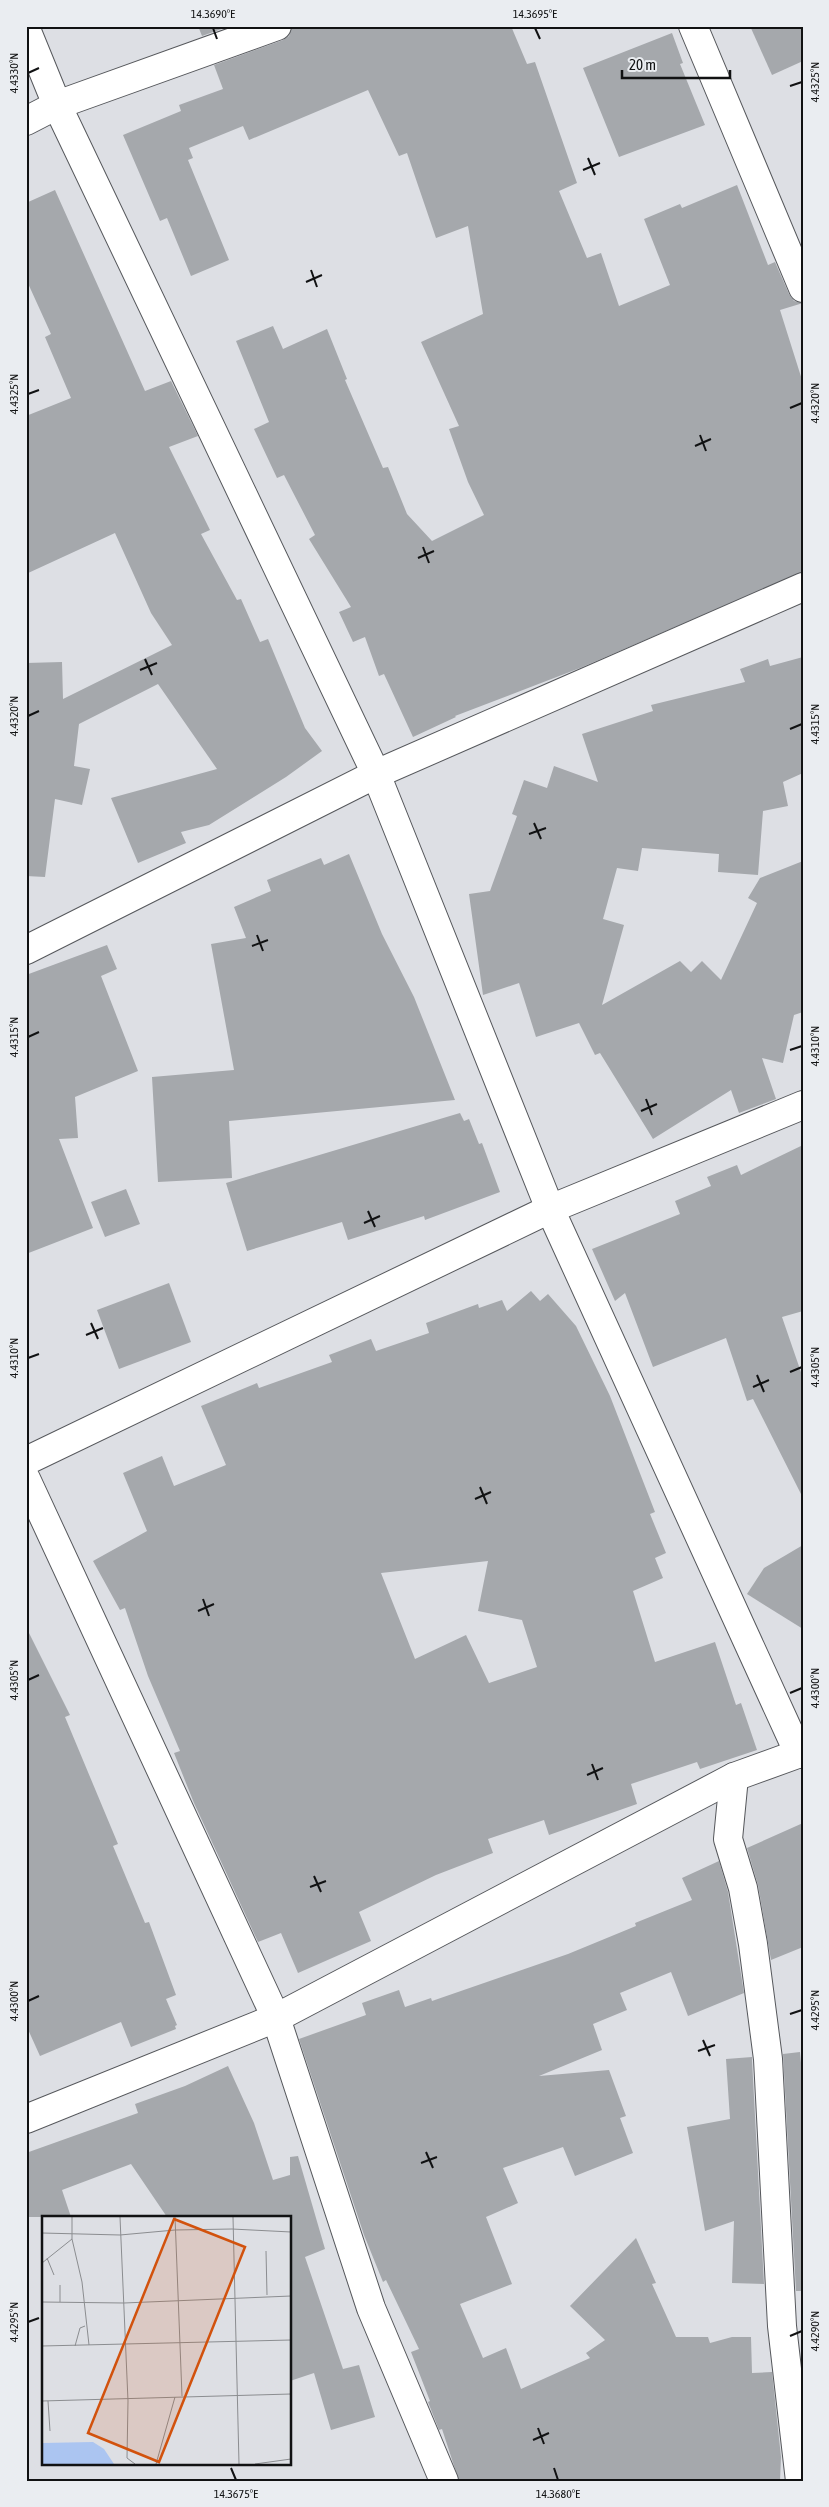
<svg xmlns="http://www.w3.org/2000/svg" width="829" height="2507" font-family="'Asap Condensed',sans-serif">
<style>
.building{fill:#a5a8ac;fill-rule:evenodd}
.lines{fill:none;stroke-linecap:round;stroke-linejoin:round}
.minor-casing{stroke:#56585c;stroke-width:30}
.minor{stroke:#fff;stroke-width:28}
.ticks{fill:none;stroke:#111213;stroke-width:2}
.inset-road{fill:none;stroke:#8b8d90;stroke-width:1}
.view{fill:#d2520d;fill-opacity:0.15;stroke:#d2520d;stroke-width:2.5}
.inset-edge{fill:none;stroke:#111213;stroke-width:2.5}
.neatline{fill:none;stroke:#111213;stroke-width:2}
.ticks-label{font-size:12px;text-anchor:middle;fill:#111213}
</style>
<rect width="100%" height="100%" fill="#dddfe4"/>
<g class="building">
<path d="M198 26H230L202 36Z"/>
<path d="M292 26H511L527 64 535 62 577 183 559 191 587 258 601 253 619 306 670 285 644 219 680 204 682 208 737 185 768 265 775 262 789 294 794 301 803 303 780 310 803 383V572L580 668 455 716 456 717 413 737 384 674 379 676 365 637 353 642 339 612 351 607 309 539 315 535 284 475 277 478 254 429 269 422 236 341 273 326 283 349 327 329 347 379 345 380 383 468 388 467 407 514 432 541 484 515 468 482 449 429 459 426 421 342 483 314 468 226 436 238 407 153 399 156 368 90 249 140 243 126 189 148 193 158 188 160 229 260 191 276 167 218 160 221 123 135 181 111 179 105 223 89 214 65 283 40 289 36Z"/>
<path d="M750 26H803V61L772 75Z"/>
<path d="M672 33 683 63 680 64 705 125 619 157 583 68Z"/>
<path d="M55 190 145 391 171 381 198 436 169 447 210 530 201 534 237 600 241 599 260 642 268 639 305 728 322 751 286 777 209 825 181 832 186 843 138 863 111 798 217 769 158 684 79 724 74 766 90 769 82 805 55 799 45 877 26 876V663L62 662 63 699 172 645 151 613 115 533 26 574V416L71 398 45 337 51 334 26 279V203Z"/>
<path d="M803 657V773L783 782 788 806 763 811 758 875 718 872 719 854 642 848 638 871 617 868 603 919 624 925 602 1005 680 961 691 972 702 961 721 980 757 903 748 898 760 878 803 861V1012L794 1015 783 1063 762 1058 776 1099 739 1113 731 1090 653 1139 600 1053 595 1055 579 1023 536 1037 519 983 483 995 469 894 490 891 517 816 512 814 524 780 547 788 554 766 598 782 582 734 653 711 651 705 745 682 740 669 768 659 770 666Z"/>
<path d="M349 854 382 934 414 997 455 1100 229 1121 232 1178 158 1182 152 1077 234 1070 211 944 246 938 234 907 271 891 267 880 321 858 324 865Z"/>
<path d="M107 945 117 969 101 976 138 1071 75 1097 78 1138 59 1139 93 1228 26 1254V975Z"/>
<path d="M460 1113 464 1121 469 1119 479 1144 482 1143 500 1192 425 1220 424 1216 348 1240 342 1222 247 1251 226 1183Z"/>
<path d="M803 1145V1311L782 1317 803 1378V1498L753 1399 747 1401 726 1338 653 1367 625 1293 615 1301 592 1249 680 1214 675 1201 711 1186 707 1177 737 1165 741 1175Z"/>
<path d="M126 1189 140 1224 105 1237 91 1202Z"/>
<path d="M169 1283 191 1342 119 1369 97 1310Z"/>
<path d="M531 1291 540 1301 548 1294 576 1326 610 1396 655 1512 650 1514 666 1553 655 1558 663 1578 633 1591 655 1662 715 1642 736 1705 741 1703 757 1750 700 1769 697 1762 631 1784 637 1804 549 1835 544 1820 488 1839 493 1853 436 1875 359 1912 371 1941 298 1973 281 1933 258 1942 194 1803 174 1753 180 1751 148 1676 125 1608 120 1610 93 1561 147 1531 123 1473 162 1456 174 1486 226 1465 201 1406 257 1383 259 1388 332 1362 329 1355 371 1339 376 1351 429 1333 426 1323 478 1304 479 1308 502 1300 507 1311ZM488 1561 478 1611 522 1620 537 1667 489 1683 466 1635 415 1659 381 1573Z"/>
<path d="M803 1545V1629L747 1594 764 1568Z"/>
<path d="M26 1627 70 1715 65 1717 118 1844 113 1846 145 1923 149 1922 176 1995 166 1999 177 2025 175 2026 176 2029 131 2047 121 2022 40 2056 26 2025Z"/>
<path d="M803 1823V1947L771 1960 758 1885 747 1848Z"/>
<path d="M719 1861 728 1892 744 1993 688 2016 671 1972 620 1993 627 2010 593 2024 602 2050 539 2076 609 2070 626 2116 620 2118 633 2153 575 2176 563 2147 503 2168 518 2203 486 2217 512 2284 460 2304 483 2358 506 2348 521 2389 590 2358 586 2353 605 2340 570 2306 636 2238 656 2283 652 2284 676 2337H708L710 2343 732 2337H751L752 2373 772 2372 781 2457 780 2481H459L442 2429 439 2430 428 2402 430 2401 411 2352 419 2349 386 2280 383 2282 364 2235 299 2039 366 2015 362 2003 399 1990 405 2007 431 1998 432 2001 568 1954 636 1926 635 1923 692 1900 682 1878Z"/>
<path d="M800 2052 803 2085V2291H796L783 2054Z"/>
<path d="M752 2057V2060L764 2284 732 2283 734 2221 705 2231 687 2127 730 2119 726 2059Z"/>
<path d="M228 2066 254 2123 273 2180 290 2175V2157L298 2156 325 2249 305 2257 343 2369 359 2365 375 2417 331 2430 314 2373 290 2381V2217H167L131 2164 62 2190 71 2217H26V2153L138 2113 135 2104 185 2086Z"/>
</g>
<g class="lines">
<defs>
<g id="minor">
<path d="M693 26 803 288"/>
<path d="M26 29 57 105 376 774 550 1209 799 1754"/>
<path d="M26 121 57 105 277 26"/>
<path d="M26 950 376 774 803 587"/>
<path d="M26 1461 550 1209 803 1105"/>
<path d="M26 1479 276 2018 371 2308 444 2481"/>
<path d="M734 1777 728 1839 743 1888 753 1944 768 2059 782 2326 800 2481"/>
<path d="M26 2119 276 2018 734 1777 803 1752"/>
</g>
</defs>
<use href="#minor" class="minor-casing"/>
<use href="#minor" class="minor"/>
</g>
<path class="ticks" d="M213 28 217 39M535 28 540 39M28 73 39 68M790 86 802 82M588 158 595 175M583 170 600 163M311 270 317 287M306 282 322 275M28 394 39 390M790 408 802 403M700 435 706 451M695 446 711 439M423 547 429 563M418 558 434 551M145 659 152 675M140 670 157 663M28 716 39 711M790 729 802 724M534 823 541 839M529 834 546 828M257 935 263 951M252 946 268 940M28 1037 39 1032M790 1050 802 1046M646 1099 652 1115M641 1111 657 1104M368 1211 375 1227M364 1223 380 1216M91 1323 98 1339M86 1335 103 1328M28 1358 39 1354M790 1372 802 1367M757 1375 764 1392M753 1387 769 1380M480 1487 487 1504M475 1499 491 1492M203 1599 209 1616M198 1611 214 1604M28 1680 39 1675M790 1693 802 1688M592 1764 598 1780M587 1775 603 1768M314 1876 321 1892M310 1887 326 1881M28 2001 39 1996M790 2014 802 2010M703 2040 710 2056M698 2051 715 2045M426 2152 433 2168M421 2163 437 2157M28 2322 39 2318M790 2336 802 2331M538 2428 544 2444M533 2440 549 2433M231 2468 236 2480M554 2468 558 2480"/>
<g transform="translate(42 2216)">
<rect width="249" height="249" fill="#dddfe4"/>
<path d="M51 226 62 233 72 248H0V227Z" fill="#abc5f1"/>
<path class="inset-road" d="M78 1 86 185 85 242 93 248M133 1 140 180M191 1 197 248M0 17 78 19 133 14 190 13 249 16M30 23 40 66 47 129M224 35 225 79M249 40V156M5 42 12 59M0 47 30 23V1M0 86 82 87 249 80M18 86V69M0 130 249 124M33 130 38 112 43 110M0 185 249 178M6 185 8 215M249 203V226M114 248 133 181M213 248 249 243"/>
<path class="view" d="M132 3 203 31 117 246 46 217Z"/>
<rect width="249" height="249" class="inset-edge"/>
</g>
<rect width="829" height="2507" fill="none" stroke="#eaedf1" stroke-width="55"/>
<path d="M622 70v8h108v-8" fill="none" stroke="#111213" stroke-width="2.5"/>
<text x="629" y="70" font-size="15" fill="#111213" stroke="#eaedf1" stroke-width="4" paint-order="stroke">20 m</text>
<rect x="28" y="28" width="774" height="2452" class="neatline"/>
<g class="ticks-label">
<text x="213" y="18">14.3690°E</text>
<text x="535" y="18">14.3695°E</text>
<text transform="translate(14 73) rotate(-90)" y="4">4.4330°N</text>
<text transform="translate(815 82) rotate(-90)" y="4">4.4325°N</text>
<text transform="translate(14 394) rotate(-90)" y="4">4.4325°N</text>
<text transform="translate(815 403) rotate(-90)" y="4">4.4320°N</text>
<text transform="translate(14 716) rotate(-90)" y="4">4.4320°N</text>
<text transform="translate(815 724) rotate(-90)" y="4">4.4315°N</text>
<text transform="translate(14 1037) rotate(-90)" y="4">4.4315°N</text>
<text transform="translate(815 1046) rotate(-90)" y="4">4.4310°N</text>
<text transform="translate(14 1358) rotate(-90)" y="4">4.4310°N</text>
<text transform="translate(815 1367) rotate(-90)" y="4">4.4305°N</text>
<text transform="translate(14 1680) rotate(-90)" y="4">4.4305°N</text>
<text transform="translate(815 1688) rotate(-90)" y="4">4.4300°N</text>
<text transform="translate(14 2001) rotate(-90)" y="4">4.4300°N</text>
<text transform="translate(815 2010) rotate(-90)" y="4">4.4295°N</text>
<text transform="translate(14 2322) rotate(-90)" y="4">4.4295°N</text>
<text transform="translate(815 2331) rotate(-90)" y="4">4.4290°N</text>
<text x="236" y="2498">14.3675°E</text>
<text x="558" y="2498">14.3680°E</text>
</g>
</svg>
